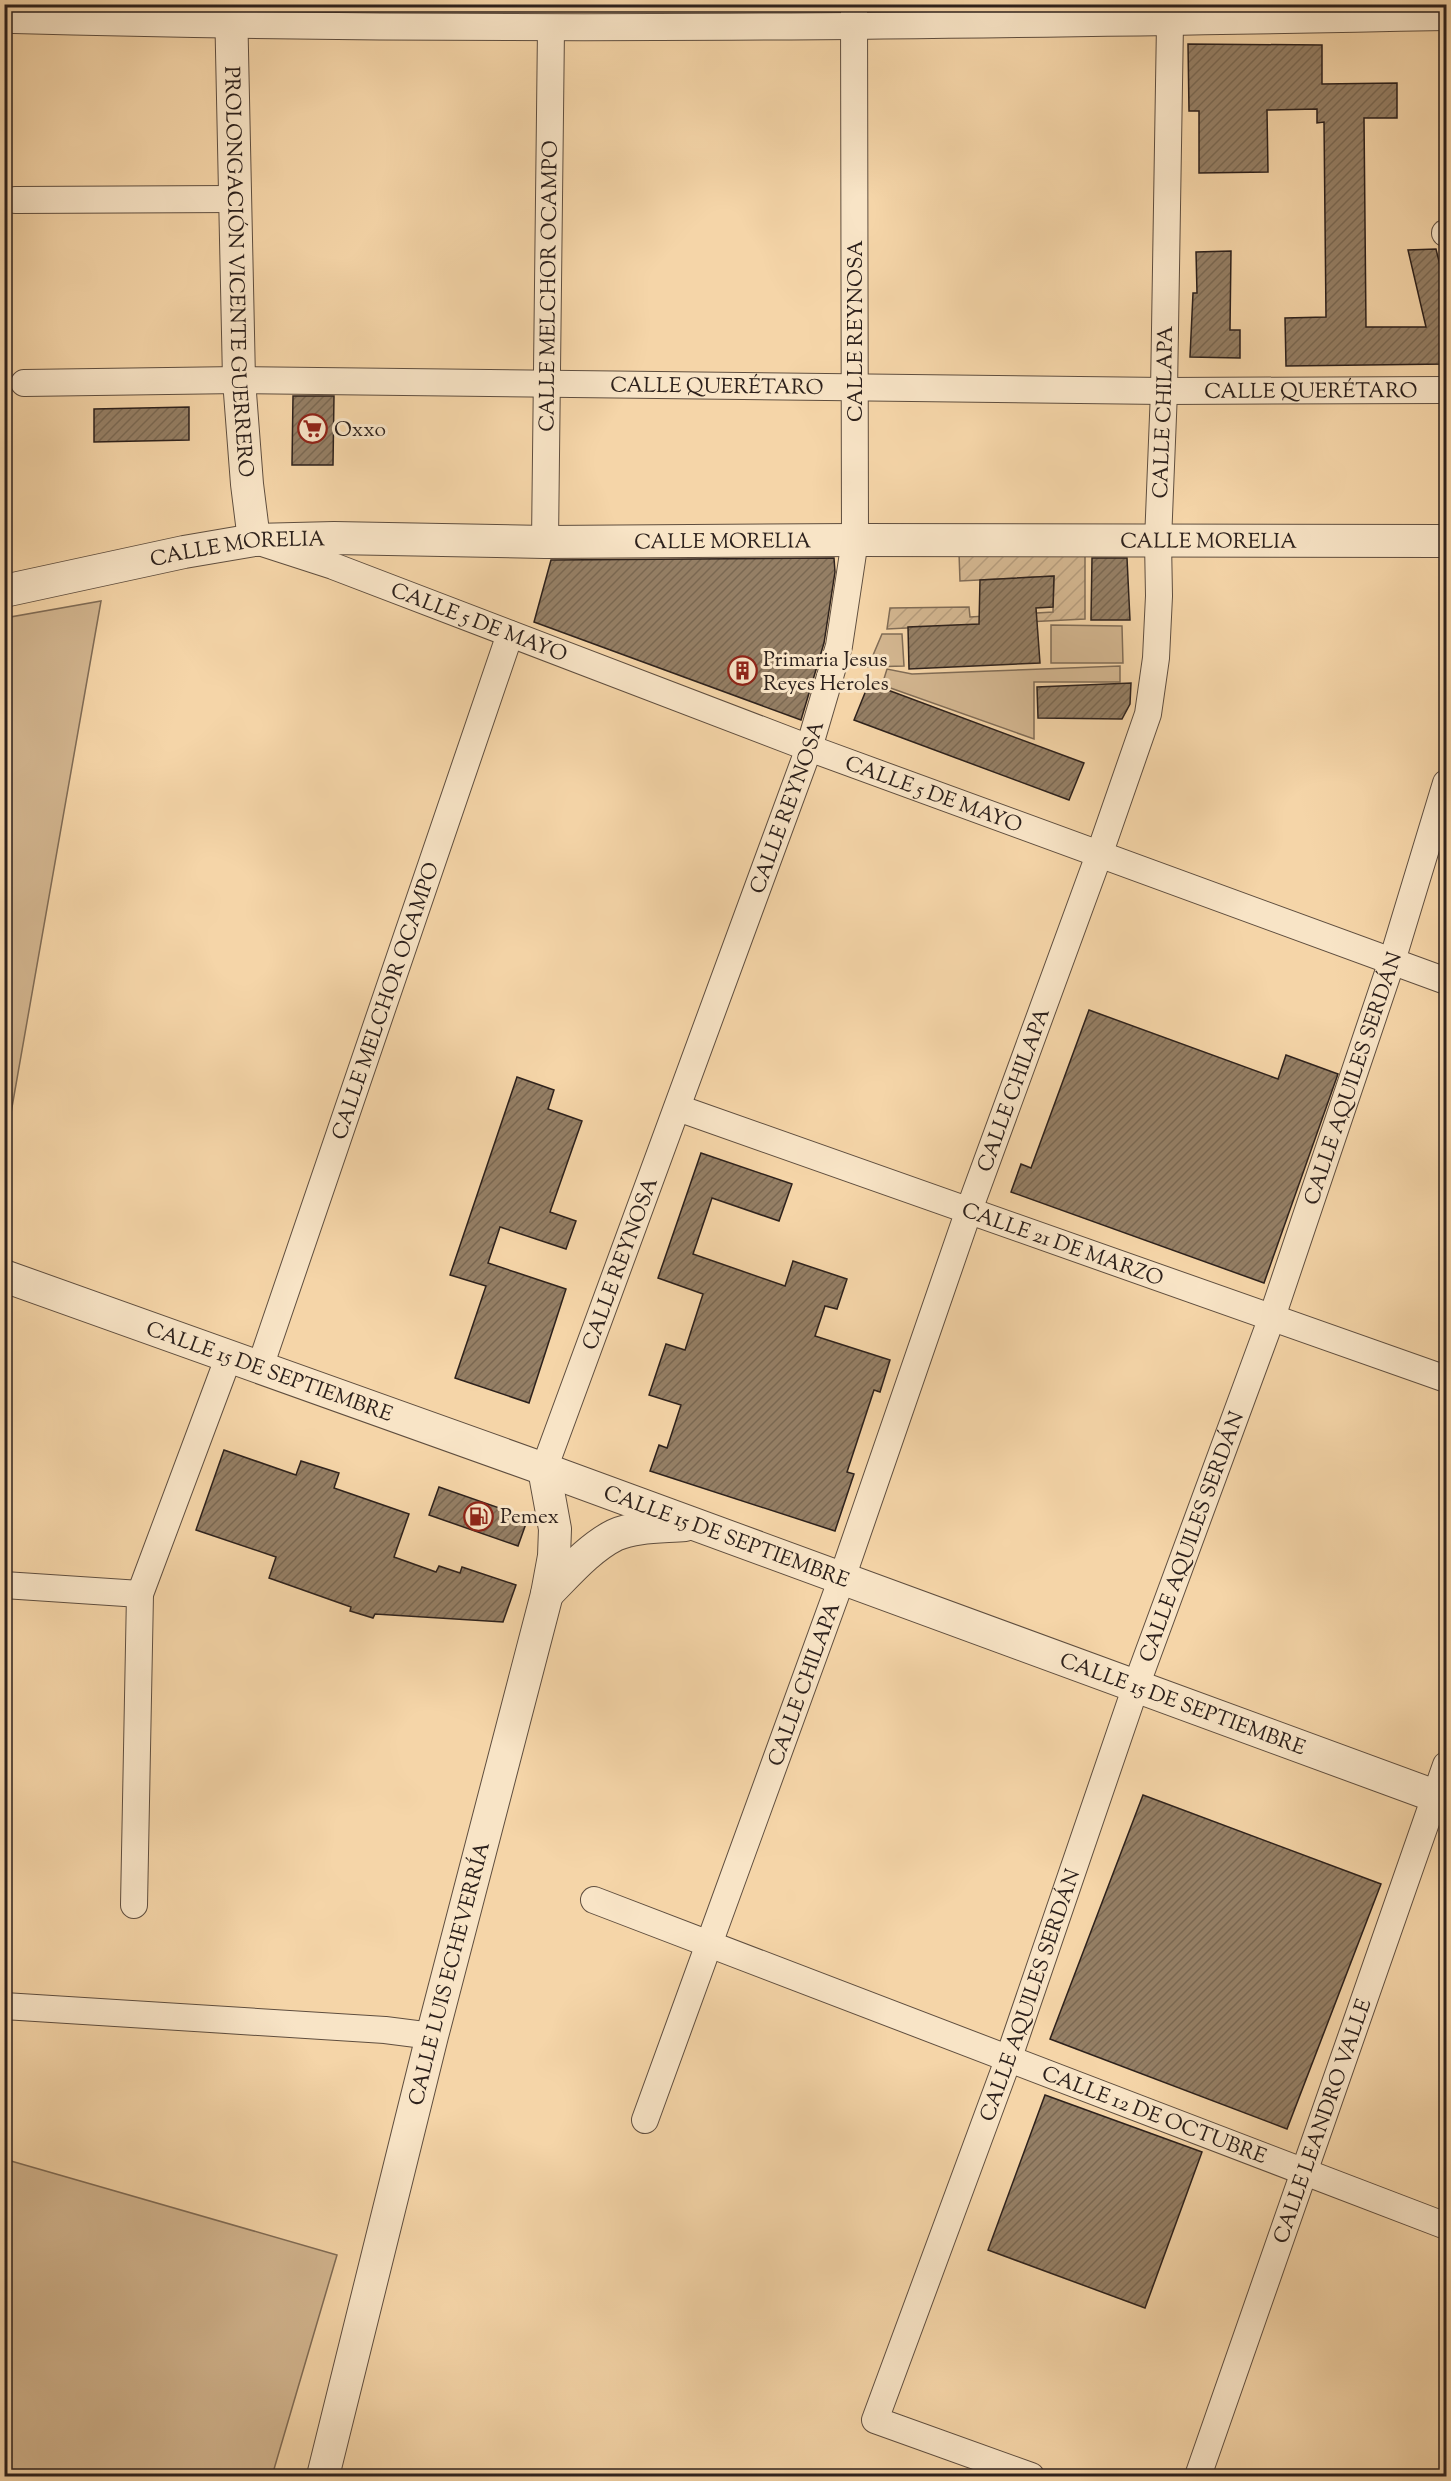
<svg xmlns="http://www.w3.org/2000/svg" width="1451" height="2481" font-family="'Sorts Mill Goudy',serif">
<style>
.grass{fill:#d3b690;stroke:#806c56;stroke-width:1.5}
.garden{fill:url(#garden-furrows);stroke:#806c56;stroke-width:1.5}
.building{fill:url(#building-hatch);stroke:#2d211c;stroke-width:1.5}
.lines{fill:none;stroke-linecap:round;stroke-linejoin:round}
.minor-casing{stroke:#5f4e3f;stroke-width:28}
.tertiary-casing{stroke:#5f4e3f;stroke-width:34}
.minor{stroke:#f8e4c6;stroke-width:26}
.tertiary{stroke:#f8e4c6;stroke-width:32}
.labels{text-anchor:middle;stroke-width:6;stroke-linejoin:round;paint-order:stroke}
.street-label{font-size:21px;fill:#2d211c;stroke:#f8e4c6}
.poi-label{font-size:21px;fill:#2d211c;stroke:#f8e4c6;text-anchor:start}
</style>
<defs>
<pattern id="garden-furrows" width="10" height="10" patternUnits="userSpaceOnUse" patternTransform="scale(1.5)"><rect width="10" height="10" fill="#d3b690"/><path d="M-1 1l2-2M0 10L10 0M9 11l2-2" fill="none" stroke="#b59c7c"/></pattern>
<pattern id="building-hatch" width="6" height="6" patternUnits="userSpaceOnUse" patternTransform="scale(1.5)"><rect width="6" height="6" fill="#957f65"/><path d="M-1 1l2-2M0 6l6-6M5 7l2-2" fill="none" stroke="#7a6852"/></pattern>
</defs>
<rect width="100%" height="100%" fill="#f5d5a8"/>
<filter id="stains"><feTurbulence type="fractalNoise" baseFrequency=".00333" numOctaves="4"/><feColorMatrix values="0 0 0 0 .2 0 0 0 0 .09 0 0 0 0 .02 0 0 0 .5 -.17"/></filter>
<radialGradient id="worn" r=".72"><stop offset=".6" stop-color="#630" stop-opacity="0"/><stop offset="1" stop-color="#630" stop-opacity=".3"/></radialGradient>
<g class="grass">
<path d="M101 601 5 1147V618Z"/>
<path d="M1051 625 1122 626 1123 663H1051Z"/>
<path d="M882 634H902L904 666 868 667Z"/>
<path d="M1120 666V682H1034V739L882 685 887 669 912 674Z"/>
<path d="M4 2159 337 2255 272 2476H5Z"/>
</g>
<path class="garden" d="M959 553 1085 555V619L887 629 890 608 969 607 970 617 1053 612 1054 576 960 581Z"/>
<g class="building">
<path d="M1188 44 1322 45V84L1397 83V118H1364L1366 327H1426L1408 250 1436 249 1446 290V364L1286 366 1285 318 1326 317 1324 122 1317 123V109L1267 110 1268 172 1199 173V111H1189Z"/>
<path d="M1231 251 1230 330H1240V358L1190 357 1193 293H1197L1196 252Z"/>
<path d="M293 396H334L333 465H292Z"/>
<path d="M189 407V440L94 442V409Z"/>
<path d="M834 558 835 572 824 643 801 720 534 622 551 560Z"/>
<path d="M1092 558H1127L1130 620H1091Z"/>
<path d="M1054 576 1053 607 1036 608 1040 663 909 669 908 627 979 624 980 580Z"/>
<path d="M869 683 1084 763 1069 800 854 720Z"/>
<path d="M1131 683 1130 704 1122 719 1038 718 1037 687Z"/>
<path d="M1089 1010 1278 1079 1286 1055 1338 1074 1264 1283 1011 1192 1021 1164 1031 1168Z"/>
<path d="M517 1077 554 1090 548 1109 582 1121 550 1212 576 1221 566 1249 500 1227 488 1263 566 1289 529 1403 455 1378 486 1286 450 1275Z"/>
<path d="M701 1153 792 1184 779 1221 712 1198 693 1254 785 1286 793 1261 847 1279 837 1309 825 1306 815 1336 890 1360 880 1392 874 1390 847 1472 854 1474 835 1531 650 1471 659 1445 667 1448 681 1405 649 1395 666 1344 685 1350 703 1294 658 1278Z"/>
<path d="M224 1450 296 1475 301 1461 339 1473 334 1488 409 1514 394 1557 436 1572 439 1566 460 1573 462 1567 516 1585 503 1622 375 1614 373 1618 350 1611 351 1607 269 1578 276 1557 196 1530Z"/>
<path d="M439 1487 528 1518 518 1546 429 1515Z"/>
<path d="M1143 1795 1381 1884 1287 2129 1050 2039Z"/>
<path d="M1045 2095 1202 2152 1145 2308 988 2250Z"/>
</g>
<g class="lines">
<defs>
<g id="minor">
<path d="M14 20C491 33 969 26 1446 17"/>
<path d="M15 200 235 199"/>
<path d="M1445 233H1446"/>
<path id="s1" d="M24 383 239 380 1164 391 1446 390"/>
<path id="s2" d="M545 542 551 28"/>
<path id="s3" d="M265 544 333 566 809 748 1446 981"/>
<path id="s4" d="M678 1108 1446 1379"/>
<path id="s5" d="M260 1367 510 634"/>
<path id="s6" d="M544 1469 809 748 839 646 855 540 854 4"/>
<path d="M4 1585 140 1594"/>
<path id="s7" d="M594 1900 1446 2226"/>
<path d="M134 1905 140 1594 229 1356"/>
<path d="M4 2006 385 2030 432 2036"/>
<path id="s8" d="M645 2120 842 1578 969 1210 1099 855 1148 714 1156 658 1159 596 1158 541 1164 391 1170 23"/>
<path id="s9" d="M1031 2476 875 2420 1008 2060 1136 1686 1272 1317 1392 961 1446 783"/>
<path id="s10" d="M1198 2476 1446 1765"/>
</g>
<g id="tertiary">
<path id="s11" d="M231 4 239 380 247 484 254 540"/>
<path id="s12" d="M4 591 184 552 254 540 334 538 545 542 855 540 1446 541"/>
<path id="s13" d="M4 1276 544 1469 1446 1800"/>
<path d="M547 1594C567 1574 589 1548 615 1535 635 1526 663 1527 685 1525"/>
<path id="s14" d="M323 2476 432 2036 547 1594 554 1556 555 1529 544 1469"/>
</g>
</defs>
<use href="#minor" class="minor-casing"/>
<use href="#tertiary" class="tertiary-casing"/>
<use href="#minor" class="minor"/>
<use href="#tertiary" class="tertiary"/>
</g>
<defs>
<symbol id="supermarket-ring" viewBox="-11 -11 22 22"><circle r="9.5" fill="#f8e4c6" stroke="#8f2418" stroke-width="1.5"/><path d="M-6-5.5h2.5l.6 2H6L4.5 2H-2.5L-4.4-4H-6ZM-1.5 3.2a1.3 1.3 0 1 0 .1 0ZM3 3.2a1.3 1.3 0 1 0 .1 0Z" fill="#8f2418"/></symbol>
<symbol id="building-ring" viewBox="-11 -11 22 22"><circle r="9.5" fill="#f8e4c6" stroke="#8f2418" stroke-width="1.5"/><path d="M-4-6H4V6H1V3H-1V6H-4ZM-2.5-4.3h1.7v1.8h-1.7ZM.8-4.3h1.7v1.8H.8ZM-2.5-1h1.7V.8h-1.7ZM.8-1h1.7V.8H.8Z" fill="#8f2418"/></symbol>
<symbol id="fuel-ring" viewBox="-11 -11 22 22"><circle r="9.5" fill="#f8e4c6" stroke="#8f2418" stroke-width="1.5"/><path d="M-5.5-6h7V0h2V4h1.3V-2.5L3-4.5l.8-.8L6-3V5H2.5V1h-1V6h-7ZM-4.2-4.7v3.2H.2V-4.7Z" fill="#8f2418"/></symbol>
</defs>
<g fill-rule="evenodd">
<use href="#supermarket-ring" x="296" y="412" width="33" height="33"/>
<use href="#building-ring" x="726" y="654" width="33" height="33"/>
<use href="#fuel-ring" x="462" y="1500" width="33" height="33"/>
</g>
<g class="labels">
<g class="street-label">
<text dy="7" stroke="none"><textPath href="#s11" startOffset="268">PROLONGACIÓN VICENTE GUERRERO</textPath></text>
<text dy="7" stroke="none"><textPath href="#s2" startOffset="256">CALLE MELCHOR OCAMPO</textPath></text>
<text transform="translate(855 331) rotate(-90)" y="7">CALLE REYNOSA</text>
<text dy="7" stroke="none"><textPath href="#s1" startOffset="693">CALLE QUERÉTARO</textPath></text>
<text dy="7" stroke="none"><textPath href="#s1" startOffset="1287">CALLE QUERÉTARO</textPath></text>
<text dy="7" stroke="none"><textPath href="#s8" startOffset="1796">CALLE CHILAPA</textPath></text>
<text dy="7" stroke="none"><textPath href="#s12" startOffset="724">CALLE MORELIA</textPath></text>
<text dy="7" stroke="none"><textPath href="#s12" startOffset="1210">CALLE MORELIA</textPath></text>
<text dy="7" stroke="none"><textPath href="#s12" startOffset="238">CALLE MORELIA</textPath></text>
<text dy="7" stroke="none"><textPath href="#s3" startOffset="228">CALLE 5 DE MAYO</textPath></text>
<text dy="7" stroke="none"><textPath href="#s3" startOffset="714">CALLE 5 DE MAYO</textPath></text>
<text dy="7" stroke="none"><textPath href="#s6" startOffset="705">CALLE REYNOSA</textPath></text>
<text dy="7" stroke="none"><textPath href="#s5" startOffset="387">CALLE MELCHOR OCAMPO</textPath></text>
<text dy="7" stroke="none"><textPath href="#s9" startOffset="1590">CALLE AQUILES SERDÁN</textPath></text>
<text dy="7" stroke="none"><textPath href="#s8" startOffset="1094">CALLE CHILAPA</textPath></text>
<text dy="7" stroke="none"><textPath href="#s4" startOffset="408">CALLE 21 DE MARZO</textPath></text>
<text dy="7" stroke="none"><textPath href="#s6" startOffset="219">CALLE REYNOSA</textPath></text>
<text dy="7" stroke="none"><textPath href="#s13" startOffset="282">CALLE 15 DE SEPTIEMBRE</textPath></text>
<text dy="7" stroke="none"><textPath href="#s13" startOffset="768">CALLE 15 DE SEPTIEMBRE</textPath></text>
<text dy="7" stroke="none"><textPath href="#s9" startOffset="1104">CALLE AQUILES SERDÁN</textPath></text>
<text dy="7" stroke="none"><textPath href="#s8" startOffset="464">CALLE CHILAPA</textPath></text>
<text dy="7" stroke="none"><textPath href="#s13" startOffset="1254">CALLE 15 DE SEPTIEMBRE</textPath></text>
<text dy="7" stroke="none"><textPath href="#s14" startOffset="518">CALLE LUIS ECHEVERRÍA</textPath></text>
<text dy="7" stroke="none"><textPath href="#s9" startOffset="618">CALLE AQUILES SERDÁN</textPath></text>
<text dy="7" stroke="none"><textPath href="#s7" startOffset="600">CALLE 12 DE OCTUBRE</textPath></text>
<text dy="7" stroke="none"><textPath href="#s10" startOffset="376">CALLE LEANDRO VALLE</textPath></text>
</g>
<g class="poi-label">
<text x="334" y="436">Oxxo</text>
<text x="763" y="666">Primaria Jesus<tspan x="763" dy="24">Reyes Heroles</tspan></text>
<text x="500" y="1523">Pemex</text>
</g>
</g>
<rect width="1451" height="2481" fill="none" stroke="#f5d5a8" stroke-width="24"/>
<rect x="6" y="6" width="1439" height="2469" fill="none" stroke="#2d211c" stroke-width="3"/>
<rect x="12" y="12" width="1427" height="2457" fill="none" stroke="#2d211c" stroke-width="1.5"/>
<rect width="100%" height="100%" filter="url(#stains)"/>
<rect width="100%" height="100%" fill="url(#worn)"/>
</svg>
